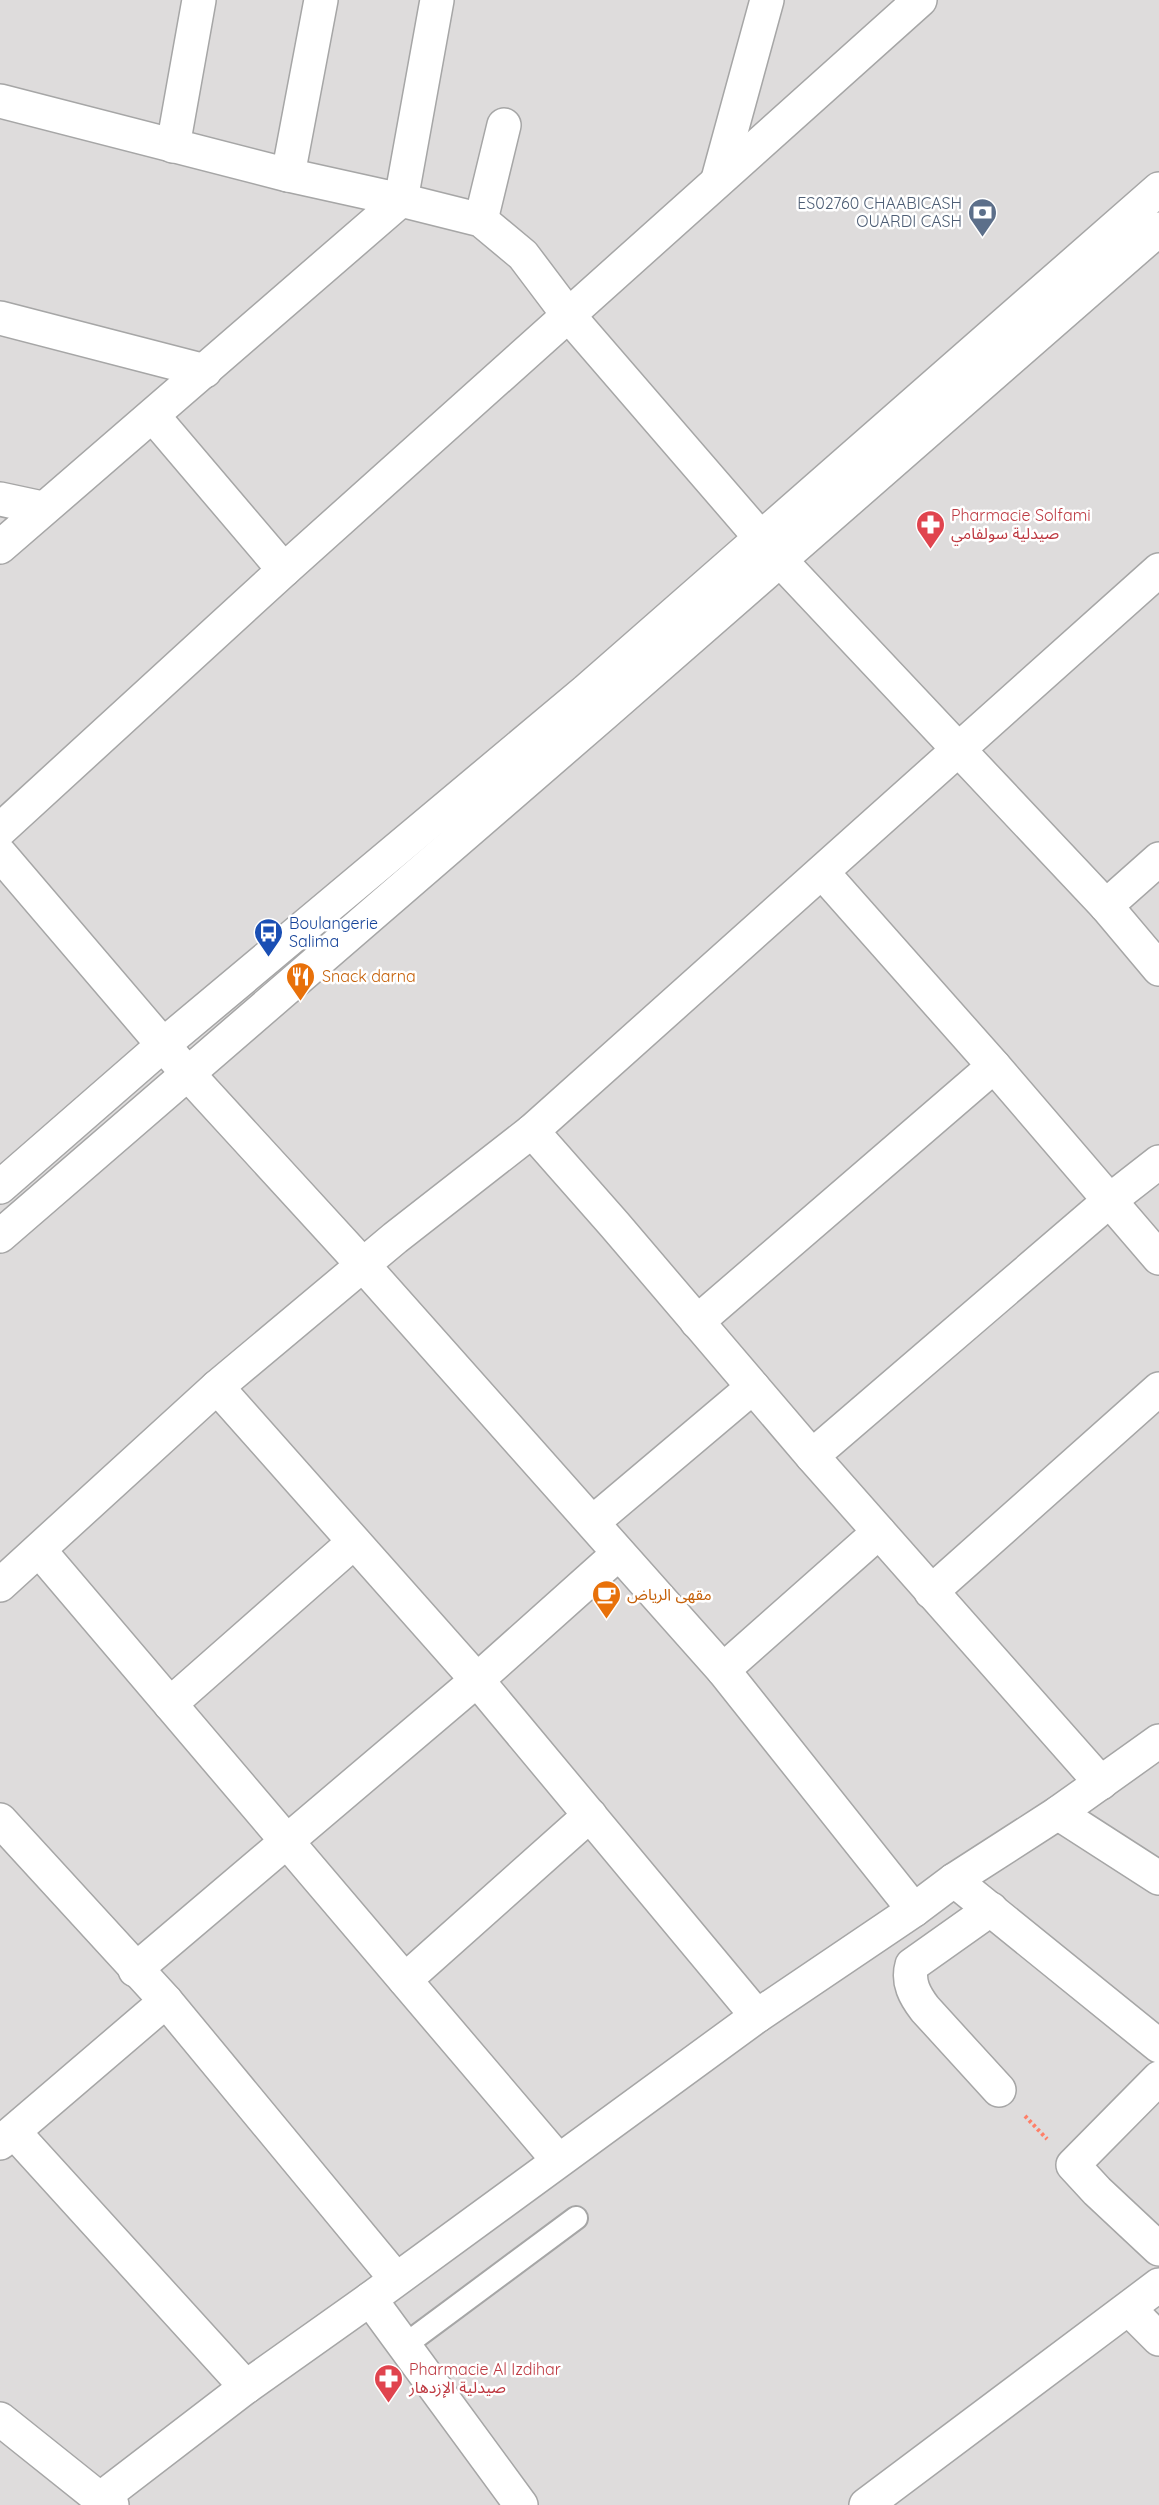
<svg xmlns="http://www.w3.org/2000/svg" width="1159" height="2505" font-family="Quicksand,'Noto Sans Arabic',sans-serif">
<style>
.residential{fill:#dedcdc}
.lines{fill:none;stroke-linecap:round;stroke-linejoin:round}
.service-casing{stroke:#a6a6a6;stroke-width:26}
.minor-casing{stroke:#a6a6a6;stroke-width:36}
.tertiary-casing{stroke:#a6a6a6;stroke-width:36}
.path{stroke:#ff7f68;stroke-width:4;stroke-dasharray:3 3;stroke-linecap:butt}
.service{stroke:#fff;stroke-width:22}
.minor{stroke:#fff;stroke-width:33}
.tertiary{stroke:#fff;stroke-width:33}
.labels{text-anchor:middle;stroke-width:5;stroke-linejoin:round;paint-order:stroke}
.service-label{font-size:16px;fill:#4e5e75;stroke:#fff;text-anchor:end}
.health-label{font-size:16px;fill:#be3a42;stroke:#fff;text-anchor:start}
.transit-label{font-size:16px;fill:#164399;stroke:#fff;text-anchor:start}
.food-label{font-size:16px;fill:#c56008;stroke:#fff;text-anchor:start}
</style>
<rect width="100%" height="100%" fill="#f1ede5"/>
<rect class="residential" x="0" y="0" width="1159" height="2505"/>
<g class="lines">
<defs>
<path id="service" d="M405 2345 576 2218"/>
<g id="minor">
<path d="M0 101 288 175 401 200 437 0"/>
<path d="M173 146 199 0"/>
<path d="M288 175 321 0"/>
<path d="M718 179 767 0"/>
<path d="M481 220 504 125"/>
<path d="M0 318 205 371"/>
<path d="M153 416 284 570"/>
<path d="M0 499 42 508"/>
<path d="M0 547 401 200 481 220 523 255 569 316 779 559 1106 906 1159 969"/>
<path d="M0 830 284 570 920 0"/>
<path d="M0 854 188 1074 363 1265 723 1670 914 1910"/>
<path d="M822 872 994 1066 1159 1258"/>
<path d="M1106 906 1159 859"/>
<path d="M532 1131 614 1224 812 1456"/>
<path d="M697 1322 994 1066"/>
<path d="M593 1522 753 1387"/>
<path d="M39 1550 558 2160"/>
<path d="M618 1554 477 1680 757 2016"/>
<path d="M0 1585 217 1387 395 1238 532 1131 1159 570"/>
<path d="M931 1592 1159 1389"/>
<path d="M723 1670 879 1532"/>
<path d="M170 1704 354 1542"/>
<path d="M1101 1783 812 1456 1109 1201 1159 1162"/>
<path d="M1058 1813 1159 1878"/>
<path d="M0 1820 166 2001 396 2279"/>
<path d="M954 1880 1159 2046"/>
<path d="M991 1909 912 1965C907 1982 915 1996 925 2009L999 2090"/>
<path d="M135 1970 477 1680 217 1387"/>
<path d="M405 1980 590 1815"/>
<path d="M1159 2078 1073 2165 1097 2191 1159 2249"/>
<path d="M14 2132 246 2387"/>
<path d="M0 2143 166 2001"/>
<path d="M370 2299 521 2505"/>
<path d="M1129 2309 1159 2339"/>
<path d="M866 2505 1159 2285"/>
</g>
<g id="tertiary">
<path d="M0 1187 163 1045 586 691 1159 189"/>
<path d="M0 1236 605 713 1159 229"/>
<path d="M0 2419 100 2499 112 2505"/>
<path d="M100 2499 246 2387 370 2299 757 2016 914 1910 954 1880 1058 1813 1159 1741"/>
</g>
</defs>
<use href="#service" class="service-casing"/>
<use href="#minor" class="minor-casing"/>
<use href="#tertiary" class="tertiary-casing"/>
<path class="path" d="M1025 2116 1047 2139"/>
<use href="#service" class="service"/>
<use href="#minor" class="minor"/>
<use href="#tertiary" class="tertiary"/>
</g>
<defs>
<symbol id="bank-pin" viewBox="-11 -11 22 30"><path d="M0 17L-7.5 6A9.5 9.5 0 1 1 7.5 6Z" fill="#5c6f8a" stroke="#fff"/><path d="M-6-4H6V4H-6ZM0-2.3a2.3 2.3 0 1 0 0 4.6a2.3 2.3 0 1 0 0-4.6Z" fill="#fff"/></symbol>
<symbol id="pharmacy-pin" viewBox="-11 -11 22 30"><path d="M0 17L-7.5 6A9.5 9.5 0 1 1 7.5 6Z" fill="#e0444e" stroke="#fff"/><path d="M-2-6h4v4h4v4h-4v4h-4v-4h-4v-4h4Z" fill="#fff"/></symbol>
<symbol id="bus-pin" viewBox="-11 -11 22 30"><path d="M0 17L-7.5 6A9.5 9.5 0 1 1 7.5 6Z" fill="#1a4fb4" stroke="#fff"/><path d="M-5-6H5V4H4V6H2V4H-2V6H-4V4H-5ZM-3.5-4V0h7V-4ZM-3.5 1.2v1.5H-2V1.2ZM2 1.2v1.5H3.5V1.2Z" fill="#fff"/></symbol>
<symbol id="restaurant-pin" viewBox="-11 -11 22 30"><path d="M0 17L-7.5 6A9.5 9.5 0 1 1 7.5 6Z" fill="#e8710a" stroke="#fff"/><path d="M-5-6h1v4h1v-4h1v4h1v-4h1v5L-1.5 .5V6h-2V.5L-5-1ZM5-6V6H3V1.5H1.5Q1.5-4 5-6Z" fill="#fff"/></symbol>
<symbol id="cafe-pin" viewBox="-11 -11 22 30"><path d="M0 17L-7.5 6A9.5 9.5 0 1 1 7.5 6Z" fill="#e8710a" stroke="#fff"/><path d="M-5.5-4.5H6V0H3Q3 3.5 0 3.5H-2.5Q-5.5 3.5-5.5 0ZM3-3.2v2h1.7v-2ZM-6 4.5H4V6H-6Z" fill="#fff"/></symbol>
</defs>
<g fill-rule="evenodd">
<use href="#bank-pin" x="966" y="196" width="33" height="45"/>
<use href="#pharmacy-pin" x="914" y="508" width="33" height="45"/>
<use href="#bus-pin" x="252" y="916" width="33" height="45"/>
<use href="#restaurant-pin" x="284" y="960" width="33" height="45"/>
<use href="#cafe-pin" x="590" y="1578" width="33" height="45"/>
<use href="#pharmacy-pin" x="372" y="2362" width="33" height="45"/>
</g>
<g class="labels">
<g class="service-label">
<text x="962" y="209">ES02760 CHAABICASH<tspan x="962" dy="18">OUARDI CASH</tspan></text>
</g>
<g class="health-label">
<text x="951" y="521">Pharmacie Solfami<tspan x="951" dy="18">صيدلية سولفامي</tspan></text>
<text x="409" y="2375">Pharmacie Al Izdihar<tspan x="409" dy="18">صيدلية الإزدهار</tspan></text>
</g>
<g class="transit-label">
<text x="289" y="929">Boulangerie<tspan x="289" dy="18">Salima</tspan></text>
</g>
<g class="food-label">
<text x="322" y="982">Snack darna</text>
<text x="627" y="1600">مقهى الرياض</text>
</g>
</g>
</svg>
